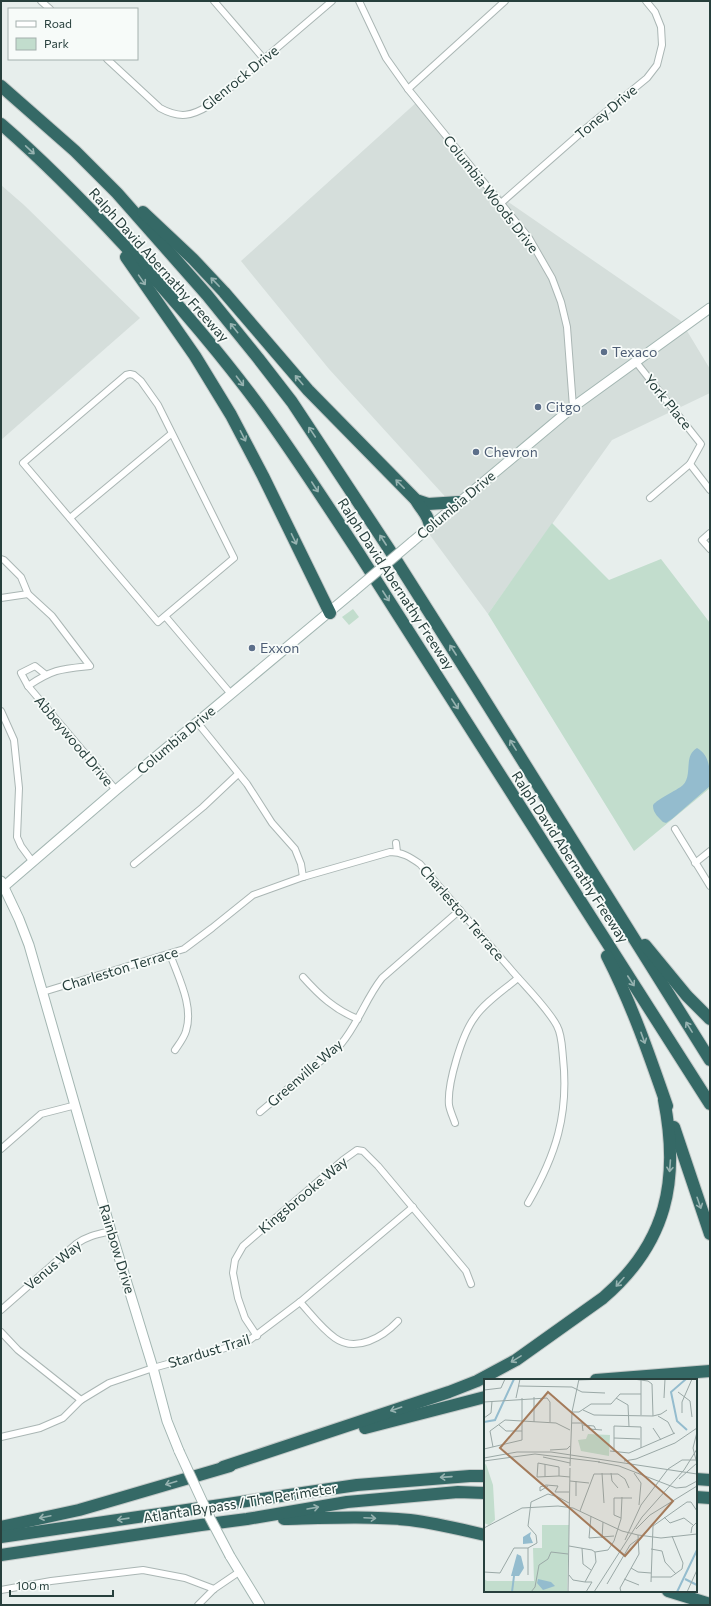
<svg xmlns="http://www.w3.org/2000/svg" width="711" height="1606" font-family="Commissioner,sans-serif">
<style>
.built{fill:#d5dedb}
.green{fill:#c2ddcd}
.water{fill:#94bcce}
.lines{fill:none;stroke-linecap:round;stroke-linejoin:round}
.street-casing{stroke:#aab6b4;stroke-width:8}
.secondary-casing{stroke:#a3b6b2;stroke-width:11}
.highway-casing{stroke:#c3c9c8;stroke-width:14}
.street{stroke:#fff;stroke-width:6}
.secondary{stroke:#fff;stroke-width:9}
.highway{stroke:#356966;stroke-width:12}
.secondary-bridge-casing{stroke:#a3b6b2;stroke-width:11;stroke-linecap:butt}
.secondary-bridge{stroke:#fff;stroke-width:9}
.oneway{stroke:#96b2b0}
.service-dot{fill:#5c6f8a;stroke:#f7fbf9;stroke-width:1.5}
.labels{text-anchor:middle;stroke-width:3.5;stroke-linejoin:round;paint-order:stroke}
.street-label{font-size:14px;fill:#273f3c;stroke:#f7fbf9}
.service-label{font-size:14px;fill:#4e5e75;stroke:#f7fbf9;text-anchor:start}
.inset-river{fill:none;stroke:#94bcce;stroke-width:2}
.inset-road{fill:none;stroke:#9aa8a6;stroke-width:1}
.view{fill:#a47b5b;fill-opacity:0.15;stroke:#a47b5b;stroke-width:2}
.inset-edge{fill:none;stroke:#273f3c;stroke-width:2}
</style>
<rect width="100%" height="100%" fill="#e7eeec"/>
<g class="built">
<path d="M418 101 504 199 681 321 710 369V393L612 440 488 614 424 527 450 502 329 369 241 261Z"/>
<path d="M1 185 24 205 140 318 1 440Z"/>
</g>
<g class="green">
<path d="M552 523 609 580 661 559 710 623V788L634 851 488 614Z"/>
<path d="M353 609 359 617 349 625 342 617Z"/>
</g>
<path class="water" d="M697 748C711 756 710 772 710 786L672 819 666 823 663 822C659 818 653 813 653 806 653 801 678 790 683 785 693 775 683 756 697 748Z"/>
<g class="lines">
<defs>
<g id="street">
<path d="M41 1 50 9"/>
<path d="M214 1 264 59"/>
<path d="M359 1 386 58 408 89 529 238 552 278 561 302 567 327 573 407"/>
<path d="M107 59 160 108C180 119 192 116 210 105L332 1"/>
<path d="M408 89 505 1"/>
<path d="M501 203 591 124 647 78 657 65 662 45 661 27 655 12 646 1"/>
<path d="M636 362 701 444 690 464 650 498"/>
<path d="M690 464 710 490"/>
<path d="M70 518 171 434"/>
<path d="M710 533 702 540 710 549"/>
<path d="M1 559 4 560 21 577 28 594 52 616 90 666C61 669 53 669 28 686L116 790"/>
<path d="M1 598 28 594"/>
<path d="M165 616 158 622 23 463 126 375 130 374 134 375 141 381 158 405 234 558 165 616 231 694"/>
<path d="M28 686 21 673 35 666 45 674"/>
<path d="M1 711 14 740 19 788 17 837 21 846 32 861"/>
<path d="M197 722 247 784 272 823 295 849 301 864 303 877"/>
<path d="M675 829 710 886"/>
<path d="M396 843 397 852"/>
<path d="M695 863 710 851"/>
<path d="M134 864 203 807 238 774"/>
<path d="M170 954C178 977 194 1006 186 1031 184 1038 179 1044 175 1050"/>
<path d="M303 977C319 995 335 1010 358 1019"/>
<path d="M43 992 184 949 212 928 253 895 303 877 390 852C402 852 410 857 420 864 451 900 482 936 513 972 525 986 549 1010 557 1026 562 1035 562 1048 563 1058 569 1114 556 1155 528 1203"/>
<path d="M260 1112 341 1044C358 1024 366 998 382 978L460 910"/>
<path d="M455 1123C453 1117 450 1111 449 1105 447 1084 462 1034 475 1017 485 1002 504 990 518 978"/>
<path d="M1 1149 41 1114 76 1105"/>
<path d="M300 1302C311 1314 321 1328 335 1338 356 1353 383 1337 398 1321"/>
<path d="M1 1310 76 1244C87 1236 98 1234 111 1231"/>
<path d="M1 1332 18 1350 81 1400"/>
<path d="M257 1336 245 1318 238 1298 233 1273 235 1260 243 1246 343 1160 357 1150 363 1151 378 1166 466 1271 471 1284"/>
<path d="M1 1437 40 1428 63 1418 81 1400 109 1383 153 1368 247 1342 300 1302 413 1207"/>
<path d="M1 1590 51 1581 143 1570 185 1578 214 1589"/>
<path d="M198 1605 214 1589 239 1572"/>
</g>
<g id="secondary">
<path d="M412 542 573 407 710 308"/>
<path d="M1 881 19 919 29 945 111 1231 153 1368 167 1421 179 1451"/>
<path d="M1 889 116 790 353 592"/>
<path d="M230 1556 260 1605"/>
</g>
<g id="highway">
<path d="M1 86 75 151 117 193 207 295 258 358 292 402 389 549 474 683 710 1060"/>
<path d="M1 124C45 162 85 203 124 245 172 297 218 350 260 407 294 454 326 503 358 552L710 1104"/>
<path d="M143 212 193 259 224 292 308 390 416 500 428 504 459 502"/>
<path d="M126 257 195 356 231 415 263 476 330 613"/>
<path d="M416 500C421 510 429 515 430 527"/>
<path d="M645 945 687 996 710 1019"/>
<path d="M607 956C632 1005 649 1054 667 1106"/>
<path d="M674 1127 710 1234"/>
<path d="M596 1380 710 1371"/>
<path d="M365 1428 485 1397"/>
<path d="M223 1467 449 1392 477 1381 516 1360 603 1298C667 1243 680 1180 664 1100"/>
<path d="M696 1479 710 1480"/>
<path d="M696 1497 710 1498"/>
<path d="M284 1519C326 1518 368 1516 410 1520 435 1523 460 1529 485 1535"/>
<path d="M1 1527 79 1510 117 1499 230 1466"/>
<path d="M1 1537 357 1485 470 1476H485"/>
<path d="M1 1555 201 1525 247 1519 347 1502 458 1492 485 1493"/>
<path d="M668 1591 710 1604"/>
</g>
</defs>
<use href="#street" class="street-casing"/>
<use href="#secondary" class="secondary-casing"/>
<use href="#highway" class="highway-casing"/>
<use href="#street" class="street"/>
<use href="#secondary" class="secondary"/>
<use href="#highway" class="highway"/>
<defs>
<g id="secondary-bridge">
<path d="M353 592 412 542"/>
<path d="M179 1451 210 1518 230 1556"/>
</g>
</defs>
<use href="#secondary-bridge" class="secondary-bridge-casing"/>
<use href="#secondary-bridge" class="secondary-bridge"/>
</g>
<defs><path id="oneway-shaft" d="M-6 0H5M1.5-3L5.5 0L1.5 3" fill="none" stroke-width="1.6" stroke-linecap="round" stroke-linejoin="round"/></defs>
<g class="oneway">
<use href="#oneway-shaft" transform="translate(30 150) rotate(43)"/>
<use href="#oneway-shaft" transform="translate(142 280) rotate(55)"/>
<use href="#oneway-shaft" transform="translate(215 282) rotate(-134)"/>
<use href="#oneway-shaft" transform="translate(234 328) rotate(-129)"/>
<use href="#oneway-shaft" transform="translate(299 380) rotate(-130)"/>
<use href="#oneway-shaft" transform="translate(240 381) rotate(53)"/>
<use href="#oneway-shaft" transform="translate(312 432) rotate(-124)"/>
<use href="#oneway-shaft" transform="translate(243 436) rotate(63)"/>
<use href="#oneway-shaft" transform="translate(400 484) rotate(-135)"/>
<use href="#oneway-shaft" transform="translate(315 487) rotate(57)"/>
<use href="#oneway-shaft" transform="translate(294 539) rotate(64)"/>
<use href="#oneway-shaft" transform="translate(383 540) rotate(-123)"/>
<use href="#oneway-shaft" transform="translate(386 596) rotate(57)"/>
<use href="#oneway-shaft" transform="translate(453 650) rotate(-123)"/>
<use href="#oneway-shaft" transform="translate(455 704) rotate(57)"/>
<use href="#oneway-shaft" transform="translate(513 745) rotate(-122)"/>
<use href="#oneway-shaft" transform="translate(631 981) rotate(57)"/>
<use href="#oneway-shaft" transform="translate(689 1027) rotate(-122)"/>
<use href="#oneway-shaft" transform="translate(643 1038) rotate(70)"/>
<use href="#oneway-shaft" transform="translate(670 1166) rotate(94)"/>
<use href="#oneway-shaft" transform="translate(699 1203) rotate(71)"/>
<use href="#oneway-shaft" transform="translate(620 1282) rotate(132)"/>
<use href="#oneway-shaft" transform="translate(516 1359) rotate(148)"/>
<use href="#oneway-shaft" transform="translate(396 1409) rotate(161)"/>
<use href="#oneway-shaft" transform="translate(446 1477) rotate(176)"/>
<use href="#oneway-shaft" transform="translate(171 1483) rotate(163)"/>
<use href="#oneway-shaft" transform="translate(313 1508) rotate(-10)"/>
<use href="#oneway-shaft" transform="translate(45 1517) rotate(168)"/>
<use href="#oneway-shaft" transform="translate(370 1518) rotate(3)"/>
<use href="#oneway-shaft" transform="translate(123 1519) rotate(172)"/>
</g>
<g class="service-dot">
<circle cx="604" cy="352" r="4"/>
<circle cx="538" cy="407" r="4"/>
<circle cx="476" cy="452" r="4"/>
<circle cx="252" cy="648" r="4"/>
</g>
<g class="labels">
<g class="street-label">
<text transform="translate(240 78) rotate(-39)" y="5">Glenrock Drive</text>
<text transform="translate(606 112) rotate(-40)" y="5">Toney Drive</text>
<text transform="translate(491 194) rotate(52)" y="5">Columbia Woods Drive</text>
<text transform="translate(159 265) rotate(48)" y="5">Ralph David Abernathy Freeway</text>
<text transform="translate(668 402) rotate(51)" y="5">York Place</text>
<text transform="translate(456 505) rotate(-40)" y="5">Columbia Drive</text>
<text transform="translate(396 584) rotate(57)" y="5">Ralph David Abernathy Freeway</text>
<text transform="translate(176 740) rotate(-40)" y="5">Columbia Drive</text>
<text transform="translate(74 741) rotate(50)" y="5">Abbeywood Drive</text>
<text transform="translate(570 857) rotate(57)" y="5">Ralph David Abernathy Freeway</text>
<text transform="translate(462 913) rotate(49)" y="5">Charleston Terrace</text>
<text transform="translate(120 969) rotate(-17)" y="5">Charleston Terrace</text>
<text transform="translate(305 1073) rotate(-41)" y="5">Greenville Way</text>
<text transform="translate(303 1195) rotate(-40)" y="5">Kingsbrooke Way</text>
<text transform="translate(117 1249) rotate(73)" y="5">Rainbow Drive</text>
<text transform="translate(53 1265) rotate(-40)" y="5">Venus Way</text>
<text transform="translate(209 1351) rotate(-17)" y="5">Stardust Trail</text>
<text transform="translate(240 1503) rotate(-9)" y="5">Atlanta Bypass / The Perimeter</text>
</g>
<g class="service-label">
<text x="612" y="357">Texaco</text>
<text x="546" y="412">Citgo</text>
<text x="484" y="457">Chevron</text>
<text x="260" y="653">Exxon</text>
</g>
</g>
<g transform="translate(484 1379)">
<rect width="213" height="213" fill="#e7eeec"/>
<path d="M104 55 126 56 125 77 97 72 94 61 102 60ZM2 85 9 106 11 141 5 146 0 144V86ZM58 146H85L83 213H0V200L3 202H50L49 169H58Z" fill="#c2ddcd"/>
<path d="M47 153 46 157 49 164 39 165V158ZM33 175 37 177 40 189 35 197H27ZM54 200 67 203 71 207 59 211 53 204Z" fill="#94bcce"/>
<path class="inset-river" d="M202 0 187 13 193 42 203 51M0 43 11 41 30 0M201 200 213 206M28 213 30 197M193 213 213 171"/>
<path class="inset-road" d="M149 0 164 2 168 5 169 37M95 1 121 0M35 7 88 8 98 13 121 14M0 11 17 9 21 0M194 13 206 22 208 38M50 18V43M32 19 36 0M132 19 144 26 145 48M180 19 181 0M0 23 63 19 66 23V43M99 31 110 36 169 37 177 35 183 31M88 33H95L107 25H127L136 15H157M198 34V23L208 0M157 36V1M174 37 184 43 190 55M0 39 7 34 8 22M88 44H98L99 52M15 46 22 52H38M99 46 110 47 112 51M105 47V50L118 51M169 49 177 61M213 53 209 69 213 85M130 59 156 60M9 68 6 52 21 41 72 44 86 51M0 70 38 61V19M66 71 83 70 86 67M126 72 145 74 191 54M130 73V47L157 48V69M59 78 86 84M0 79 33 73H67L213 95M0 82 51 75 116 83M140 82 152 80 191 64 213 49M114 83 135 87 192 109 202 108 213 102M86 87 88 33 95 0M118 94 120 124M127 94 128 102 134 109M150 94 157 104 155 126M75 97 53 98 54 84 75 88V97L86 98M61 98V85M195 100 213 84M86 102 105 104M64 107 56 112V108L62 106 74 107 71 113H85M92 117V102M96 132 110 95H134L141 100 145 109M107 137 105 159 130 157M180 138 186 144 200 139 209 146M137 139 130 136V119H148M0 149 38 129 74 127 89 129 138 152 154 156 177 159 213 155M152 150 166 136 213 107M207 154 208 148 213 143M118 159 119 143M141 161 157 126 184 90 198 81H213M85 167 108 171 111 173 112 183 101 203 89 201 85 196M44 169V196M98 169 99 185 107 191M167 170 178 172 181 183 192 195M111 173 124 171 130 162 137 140 138 118M147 189 154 193 167 194M0 193 16 194 30 169H44L53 164 52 156 44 147 47 123 64 115 74 118 85 124M167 198H187L198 190 199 184 188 157M140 200 155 206M101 203H108L102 213M167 203 169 147 203 123H207L213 132M123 205 146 166 154 160M47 213 51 208 55 186 64 180 67 173 84 175M84 213 86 89M110 213 158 138 200 91 213 70M137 213 136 209 155 175 154 156M203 213 213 191"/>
<path class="view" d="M64 13 189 122 141 177 16 69Z"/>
<rect width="213" height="213" class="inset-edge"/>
</g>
<rect width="711" height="1606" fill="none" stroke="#273f3c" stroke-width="4"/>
<rect x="8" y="8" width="130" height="52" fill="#f7fbf9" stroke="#a4b0ad"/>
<rect x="16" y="21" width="20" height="6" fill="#ffffff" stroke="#a4b0ad"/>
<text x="44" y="28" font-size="12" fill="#273f3c">Road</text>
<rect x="16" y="38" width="20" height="12" fill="#c2ddcd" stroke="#a4b0ad"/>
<text x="44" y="48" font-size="12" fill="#273f3c">Park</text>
<path d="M10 1590v6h103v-6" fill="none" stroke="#273f3c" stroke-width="2"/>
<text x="16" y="1590" font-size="12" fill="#273f3c" stroke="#f7fbf9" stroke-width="3" paint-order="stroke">100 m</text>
</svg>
